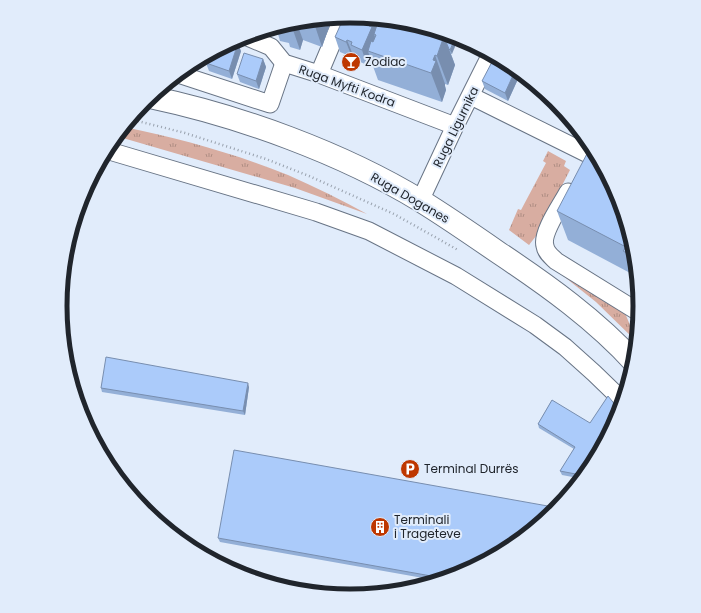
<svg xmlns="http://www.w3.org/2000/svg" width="701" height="613" font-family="Poppins,sans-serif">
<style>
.grass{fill:url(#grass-tufts)}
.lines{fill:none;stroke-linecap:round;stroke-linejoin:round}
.street-casing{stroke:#687485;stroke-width:19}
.secondary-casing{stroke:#687485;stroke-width:24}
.path{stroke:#98a1ad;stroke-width:2.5;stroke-dasharray:1 3;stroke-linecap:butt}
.street{stroke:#fff;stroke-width:17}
.secondary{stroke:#fff;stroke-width:22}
.wall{fill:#93afd7}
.shaded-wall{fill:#788eaf}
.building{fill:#abcbfa;stroke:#788eaf}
.labels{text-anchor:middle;stroke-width:4;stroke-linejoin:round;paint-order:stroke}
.poi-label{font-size:12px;fill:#20252c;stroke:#e1ecfb;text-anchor:start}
.street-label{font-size:12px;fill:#20252c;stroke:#e1ecfb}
.rim{fill:none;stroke:#20252c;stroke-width:5}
</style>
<defs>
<pattern id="grass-tufts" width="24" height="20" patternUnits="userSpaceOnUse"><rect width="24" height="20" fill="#d8ada1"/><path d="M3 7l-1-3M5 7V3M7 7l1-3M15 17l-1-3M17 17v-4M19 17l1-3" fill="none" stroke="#af8d83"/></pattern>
</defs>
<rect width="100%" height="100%" fill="#e1ecfb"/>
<g class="grass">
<path d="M124 127C179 138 236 154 288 175 315 187 342 200 367 214L295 188 116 136Z"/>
<path d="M548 151 566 161 564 166 570 170 536 236 529 245 509 230 518 209 521 210 546 163 543 161Z"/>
<path d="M547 263 625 313 637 342 596 302Z"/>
</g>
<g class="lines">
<defs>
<g id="street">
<path d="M245 36 271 47 284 63 319 74 455 126"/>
<path d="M178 74 270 104 284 63"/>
<path d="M319 74 343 17"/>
<path d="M471 96 600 160"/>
<path d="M106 150 316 212 369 231 456 276 535 325 565 347 594 373 624 402"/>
<path d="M568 192C561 205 541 233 545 246 546 253 552 257 556 261L640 313"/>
<path d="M420 201 455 126 491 54"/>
</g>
<path id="secondary" d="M150 97C240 116 342 153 421 201 447 217 473 235 499 253 547 285 596 320 635 363"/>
</defs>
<use href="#street" class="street-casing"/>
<use href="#secondary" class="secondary-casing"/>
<path class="path" d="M130 119 185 133 266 159 309 176 394 214 458 250"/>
<use href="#street" class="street"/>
<use href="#secondary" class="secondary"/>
</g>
<g class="wall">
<path d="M328 18 330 24 322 47 303 40 300 50 290 47 289 43 280 41 276 27 294 22Z"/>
<path d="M379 19 421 28 444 37 446 33 452 54H451L455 65 448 85 445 84V86L446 90 442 102 378 80 370 58 367 65 356 60 355 56 353 55 352 57 340 52 335 37 376 27Z"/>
<path d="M241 51 232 79 209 71 206 63Z"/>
<path d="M263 59 266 67 259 89 240 82 237 74Z"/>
<path d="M518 79 508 101 485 89 482 81Z"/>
<path d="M567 115 577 126 570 123Z"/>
<path d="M557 211 635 250 639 283 634 281 632 274 568 240Z"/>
<path d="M249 387 245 415 102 392 101 388Z"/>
<path d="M552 400 592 468 583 479 562 475 560 471 574 449 539 428 538 424Z"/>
<path d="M218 538 461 575 440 581 220 542Z"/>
</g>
<g class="shaded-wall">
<path d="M328 18 330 24 322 47 315 26 317 19Z"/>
<path d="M373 18 378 33 376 35 374 34 377 43 368 51 370 58 367 65 362 50 369 26Z"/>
<path d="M295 21H296L303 40 300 50 293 30Z"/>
<path d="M407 24 418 53 417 55 406 26Z"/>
<path d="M417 24 422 26 417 40 414 32Z"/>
<path d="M444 36 455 65 448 85 437 56Z"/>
<path d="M456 36 459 37 452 54 450 50Z"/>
<path d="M347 40 353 55 352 57 346 42Z"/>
<path d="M238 43 241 51 232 79 229 71Z"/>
<path d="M435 55 445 84V86L446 90 442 102 431 73 433 60Z"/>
<path d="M263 59 266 67 259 89 256 81Z"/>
<path d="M515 71 518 79 508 101 505 93Z"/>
<path d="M248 383 249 387 245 415 243 411Z"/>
</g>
<g class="building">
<path d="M351 16 373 18 369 26 372 27 362 50 351 45 352 42 347 40 346 42 335 37 344 17Z"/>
<path d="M317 19 315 26 300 21Z"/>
<path d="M379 19 399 21 407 24 406 26 401 28 411 31 416 30 417 27 444 36 437 56 435 55 433 60 436 61 431 73 368 51 371 41 373 42 376 35 374 34Z"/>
<path d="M295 21 293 30 282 26 283 25Z"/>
<path d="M399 21 407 22 417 24 415 30 412 31 410 30 407 24Z"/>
<path d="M446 33 456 36 450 50 449 49 444 37Z"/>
<path d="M233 41 238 43 229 71 206 63 208 55Z"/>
<path d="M244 53 263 59 256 81 237 74Z"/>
<path d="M493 60 515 71 505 93 482 81Z"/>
<path d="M590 148 595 151 619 196 635 250 636 258 623 251 626 247 557 211Z"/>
<path d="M106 357 248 383 243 411 101 388Z"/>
<path d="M608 396 621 412 619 418 592 468 586 476 560 471 575 447 538 424 552 400 590 423Z"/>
<path d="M234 450 559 508 556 512 512 548 461 575 448 579 218 538Z"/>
</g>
<defs>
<symbol id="bar-disc" viewBox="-11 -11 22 22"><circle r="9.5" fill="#be3700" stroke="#e1ecfb"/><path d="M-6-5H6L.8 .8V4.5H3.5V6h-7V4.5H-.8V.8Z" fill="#fff"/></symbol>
<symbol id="parking-disc" viewBox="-11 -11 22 22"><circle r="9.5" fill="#be3700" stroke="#e1ecfb"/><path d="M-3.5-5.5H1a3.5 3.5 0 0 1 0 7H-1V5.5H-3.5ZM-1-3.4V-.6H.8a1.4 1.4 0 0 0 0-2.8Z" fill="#fff"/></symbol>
<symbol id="building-disc" viewBox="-11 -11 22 22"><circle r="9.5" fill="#be3700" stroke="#e1ecfb"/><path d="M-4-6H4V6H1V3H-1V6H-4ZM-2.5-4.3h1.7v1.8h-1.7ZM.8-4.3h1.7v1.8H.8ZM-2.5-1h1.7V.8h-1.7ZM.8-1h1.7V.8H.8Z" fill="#fff"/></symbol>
</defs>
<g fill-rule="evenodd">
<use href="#bar-disc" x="340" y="51" width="22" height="22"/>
<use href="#parking-disc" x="399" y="458" width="22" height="22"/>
<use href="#building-disc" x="369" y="516" width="22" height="22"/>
</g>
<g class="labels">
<g class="poi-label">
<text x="365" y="66">Zodiac</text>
<text x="424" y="473">Terminal Durrës</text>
<text x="394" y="524">Terminali<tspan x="394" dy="14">i Trageteve</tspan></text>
</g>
<g class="street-label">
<text transform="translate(347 86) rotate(20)" y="4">Ruga Myfti Kodra</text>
<text transform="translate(456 127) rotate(-64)" y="4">Ruga Ligurnika</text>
<text transform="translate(410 198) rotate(30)" y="4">Ruga Doganes</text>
</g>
</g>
<path d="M0 0H701V613H0ZM67 306a283 283 0 1 1 566 0a283 283 0 1 1-566 0Z" fill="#e1ecfb" fill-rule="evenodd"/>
<path class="rim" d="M67 306a283 283 0 1 1 566 0a283 283 0 1 1-566 0Z"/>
</svg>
